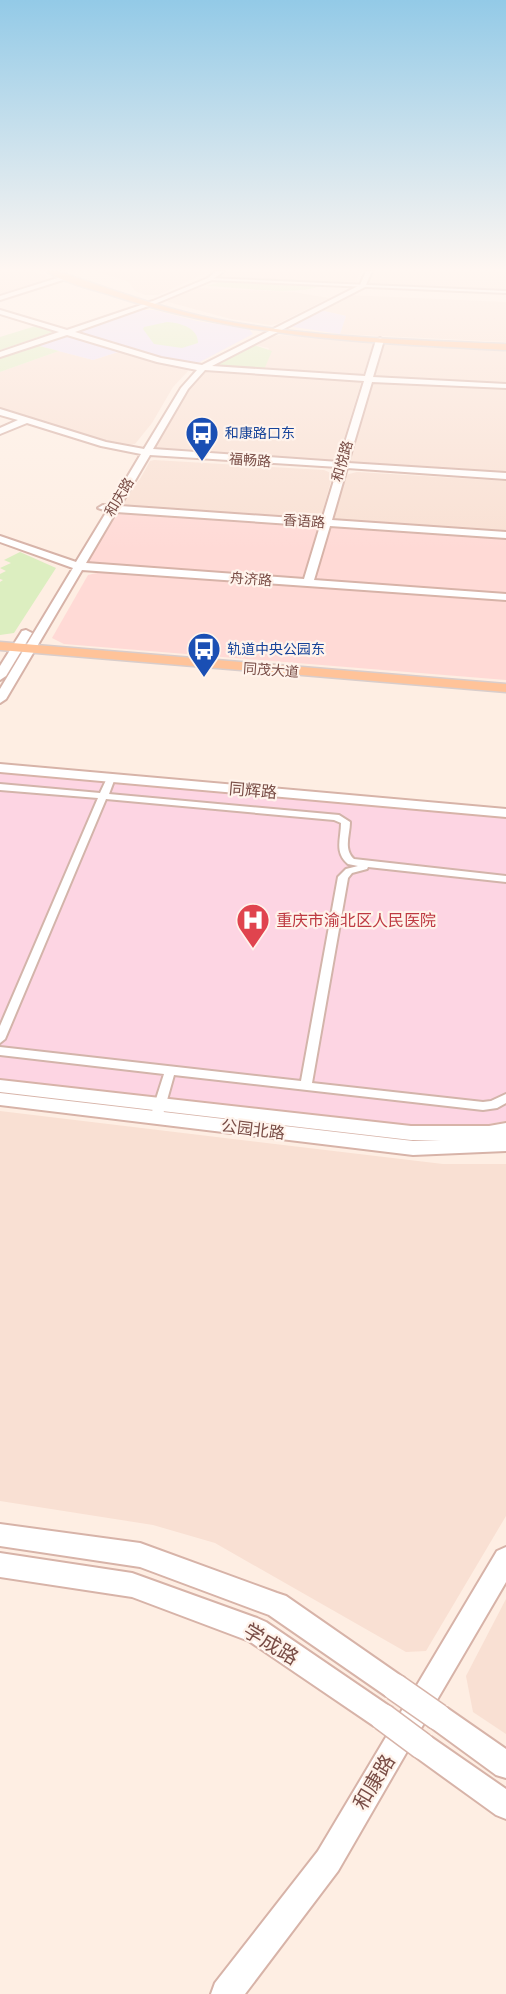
<svg xmlns="http://www.w3.org/2000/svg" width="506" height="1994" font-family="'Work Sans','Noto Sans SC',sans-serif">
<style>
.residential{fill:#f9e0d3}
.commercial{fill:#ffdad6}
.education{fill:#ebe0fb}
.medical{fill:#fdd5e3}
.green{fill:#dceec0}
.lines{fill:none;stroke-linecap:round;stroke-linejoin:round}
.street-casing{stroke:#d3b4aa;stroke-width:4}
.secondary-casing{stroke:#d7b3a8;stroke-width:4}
.primary-casing{stroke:#d9cdcb;stroke-width:3}
.street{fill:#fff;fill-rule:evenodd}
.secondary{fill:#fff;fill-rule:evenodd}
.primary{fill:#ffc399;fill-rule:evenodd}
.secondary-bridge-casing{stroke:#d7b3a8;stroke-width:29;stroke-linecap:butt}
.secondary-bridge{stroke:#fff;stroke-width:26}
.labels{text-anchor:middle;stroke-width:4.5;stroke-linejoin:round;paint-order:stroke}
.far-transit-label{font-size:14px;fill:#164399;stroke:#fff3eb;text-anchor:start}
.far-street-label{font-size:14px;fill:#794d46;stroke:#fff3eb}
.street-label{font-size:16px;fill:#794d46;stroke:#fff3eb}
.health-label{font-size:16px;fill:#be3a42;stroke:#fff3eb;text-anchor:start}
.near-street-label{font-size:20px;fill:#794d46;stroke:#fff3eb}
</style>
<rect width="100%" height="100%" fill="#feeee3"/>
<g class="residential">
<path d="M0 271H32L47 276 45 280 0 294Z"/>
<path d="M95 271H210L158 295H145L135 291 129 282Z"/>
<path d="M225 271H360L356 283 350 284 218 276Z"/>
<path d="M372 271H506V289L372 285 368 283Z"/>
<path d="M196 288 294 292 329 298 277 324 270 325 231 319 168 302 167 300Z"/>
<path d="M348 295 506 302V342L340 334 346 316 320 310Z"/>
<path d="M282 335 367 342 373 344 363 375 356 377 263 372 269 348 254 345 272 336Z"/>
<path d="M389 343 506 349V384L378 378 373 376 382 344Z"/>
<path d="M59 351 93 360 121 351 185 367 188 371 173 387 152 423 135 444 124 446 0 408V372Z"/>
<path d="M213 371 354 380 361 383 337 461 326 463 164 452 155 447 189 388 203 372Z"/>
<path d="M379 381 506 388V475L357 466 348 461 371 383Z"/>
<path d="M154 460 324 470 333 474 321 517 311 520 123 506 121 504 131 489 140 479 150 461Z"/>
<path d="M357 472 506 481V533L339 522 332 518 345 475Z"/>
<path d="M0 1111 443 1164H506V1516L426 1651 406 1652 215 1543 153 1525 0 1501Z"/>
<path d="M506 1599V1734L473 1712 466 1676Z"/>
</g>
<g class="commercial">
<path d="M125 512 506 538V595L95 565 88 561 115 515Z"/>
<path d="M101 572 506 601V680L64 644 52 638 88 575Z"/>
</g>
<g class="education">
<path d="M139 310H154L197 321 249 329 253 334 196 364H188L77 333 78 331Z"/>
<path d="M320 310 346 316 340 334 287 326Z"/>
<path d="M62 335 71 336 121 351 93 360 35 345Z"/>
</g>
<path class="medical" d="M0 773 506 818V1121L483 1125 410 1126 0 1079Z"/>
<g class="green">
<path d="M220 282 320 286C296 296 235 287 207 286Z"/>
<path d="M167 322C181 323 198 328 198 343L182 348 154 344 143 329 144 327Z"/>
<path d="M39 325 53 330V332L0 350V337Z"/>
<path d="M35 345 59 351 0 372V356Z"/>
<path d="M254 345 272 351 263 372 217 368 212 366Z"/>
<path d="M20 552 56 568 14 633 0 635V582L3 580 0 579V574L6 571 0 568 11 563 4 560Z"/>
</g>
<g class="lines">
<defs>
<g id="street">
<path d="M208 278 506 291V293L210 280Z"/>
<path d="M111 775 115 778 109 794 339 815 350 822C350 835 343 849 354 859L506 876V882L368 867 367 869 352 873 348 878 312 1083 483 1102 491 1101 506 1094V1103L497 1108 483 1110 174 1075 162 1118 160 1121H152L150 1118 164 1074 0 1055V1047L301 1081 338 877 346 869 358 866 348 864C334 852 341 839 341 823L334 820 106 799 5 1039 0 1043V1026L98 798 0 790V784L100 793 107 778Z"/>
</g>
<g id="secondary">
<path d="M216 271H224L212 280 157 303 75 332 161 358 202 365 360 285 366 271H372L365 287 212 366 365 376 376 340 380 338 384 340 373 377 506 384V388L372 382 348 463 506 473V479L347 468 332 520 506 532V538L330 526 314 580 506 594V600L82 570 6 699 0 703V689L73 568 0 542V536L76 562 107 511 98 508 103 505 110 506 141 454 101 446 27 423 0 434V428L18 420 0 415V409L106 442 144 449 181 388 197 370 157 362 67 335 0 357V352L59 332 0 314V310L67 330 153 301 208 278ZM205 370 364 381 339 462 153 449 188 389ZM150 455 338 467 322 520 120 506ZM116 512 320 526 304 579 86 563Z"/>
<path d="M67 275 69 278 0 300V296Z"/>
<path d="M26 630 32 633 6 676 0 680V666L22 631Z"/>
<path d="M0 764 506 809V817L0 772Z"/>
<path d="M0 1080 411 1126H489L506 1123V1137H504H506V1151L413 1155 0 1105V1093L413 1141 441 1140H411L0 1092Z"/>
<path d="M0 1524 140 1543 277 1593 286 1596 404 1678 408 1687 404 1696 395 1700 386 1696 269 1615 140 1567 0 1546Z"/>
<path d="M506 1547V1582L434 1705 438 1704 447 1708 506 1749V1778L496 1775 429 1726 426 1720 417 1735 422 1733 431 1737 506 1789V1819L496 1815 413 1755 409 1748 338 1871 245 1994H211L215 1983 318 1851 497 1551Z"/>
<path d="M0 1553 132 1573 257 1618 266 1622 392 1708 396 1717 392 1726 383 1730 374 1726 249 1641 132 1597 0 1577Z"/>
</g>
<g id="primary">
<path d="M46 271H57C110 289 163 309 219 320 313 338 410 340 506 344V350C371 343 244 338 114 296 92 289 64 283 46 271Z"/>
<path d="M0 642 506 684V692L0 650Z"/>
</g>
</defs>
<use href="#street" class="street-casing"/>
<use href="#secondary" class="secondary-casing"/>
<use href="#primary" class="primary-casing"/>
<use href="#street" class="street"/>
<use href="#secondary" class="secondary"/>
<use href="#primary" class="primary"/>
<defs>
<g id="secondary-bridge">
<path d="M395 1687 438 1717"/>
<path d="M383 1717 422 1746"/>
</g>
</defs>
<use href="#secondary-bridge" class="secondary-bridge-casing"/>
<use href="#secondary-bridge" class="secondary-bridge"/>
</g>
<linearGradient id="sky" x2="0" y2="1"><stop stop-color="#93cae7"/><stop offset="0.49" stop-color="#fff7f2"/><stop offset="1" stop-color="#fff7f2" stop-opacity="0"/></linearGradient>
<rect width="506" height="550" fill="url(#sky)"/>
<defs>
<symbol id="bus-pin" viewBox="-11 -11 22 30"><path d="M0 17L-7.5 6A9.5 9.5 0 1 1 7.5 6Z" fill="#1a4fb4" stroke="#fff3eb"/><path d="M-5-6H5V4H4V6H2V4H-2V6H-4V4H-5ZM-3.5-4V0h7V-4ZM-3.5 1.2v1.5H-2V1.2ZM2 1.2v1.5H3.5V1.2Z" fill="#fff"/></symbol>
<symbol id="hospital-pin" viewBox="-11 -11 22 30"><path d="M0 17L-7.5 6A9.5 9.5 0 1 1 7.5 6Z" fill="#e0444e" stroke="#fff3eb"/><path d="M-5-5h3v3.5h4V-5h3V5h-3V1.5h-4V5h-3Z" fill="#fff"/></symbol>
</defs>
<g fill-rule="evenodd">
<use href="#bus-pin" x="183" y="414" width="38" height="52"/>
<use href="#bus-pin" x="185" y="630" width="38" height="52"/>
<use href="#hospital-pin" x="234" y="901" width="38" height="52"/>
</g>
<g class="labels">
<g class="far-transit-label">
<text x="225" y="438">和康路口东</text>
<text x="227" y="654">轨道中央公园东</text>
</g>
<g class="far-street-label">
<text transform="translate(250 460) rotate(4)" y="5">福畅路</text>
<text transform="translate(342 461) rotate(-74)" y="5">和悦路</text>
<text transform="translate(119 497) rotate(-59)" y="5">和庆路</text>
<text transform="translate(304 521) rotate(4)" y="5">香语路</text>
<text transform="translate(251 579) rotate(4)" y="5">舟济路</text>
<text transform="translate(271 670) rotate(4)" y="5">同茂大道</text>
</g>
<g class="street-label">
<text transform="translate(253 790) rotate(5)" y="6">同辉路</text>
<text transform="translate(253 1129) rotate(7)" y="6">公园北路</text>
</g>
<g class="health-label">
<text x="276" y="926">重庆市渝北区人民医院</text>
</g>
<g class="near-street-label">
<text transform="translate(271 1644) rotate(31)" y="7">学成路</text>
<text transform="translate(374 1782) rotate(-59)" y="7">和康路</text>
</g>
</g>
</svg>
